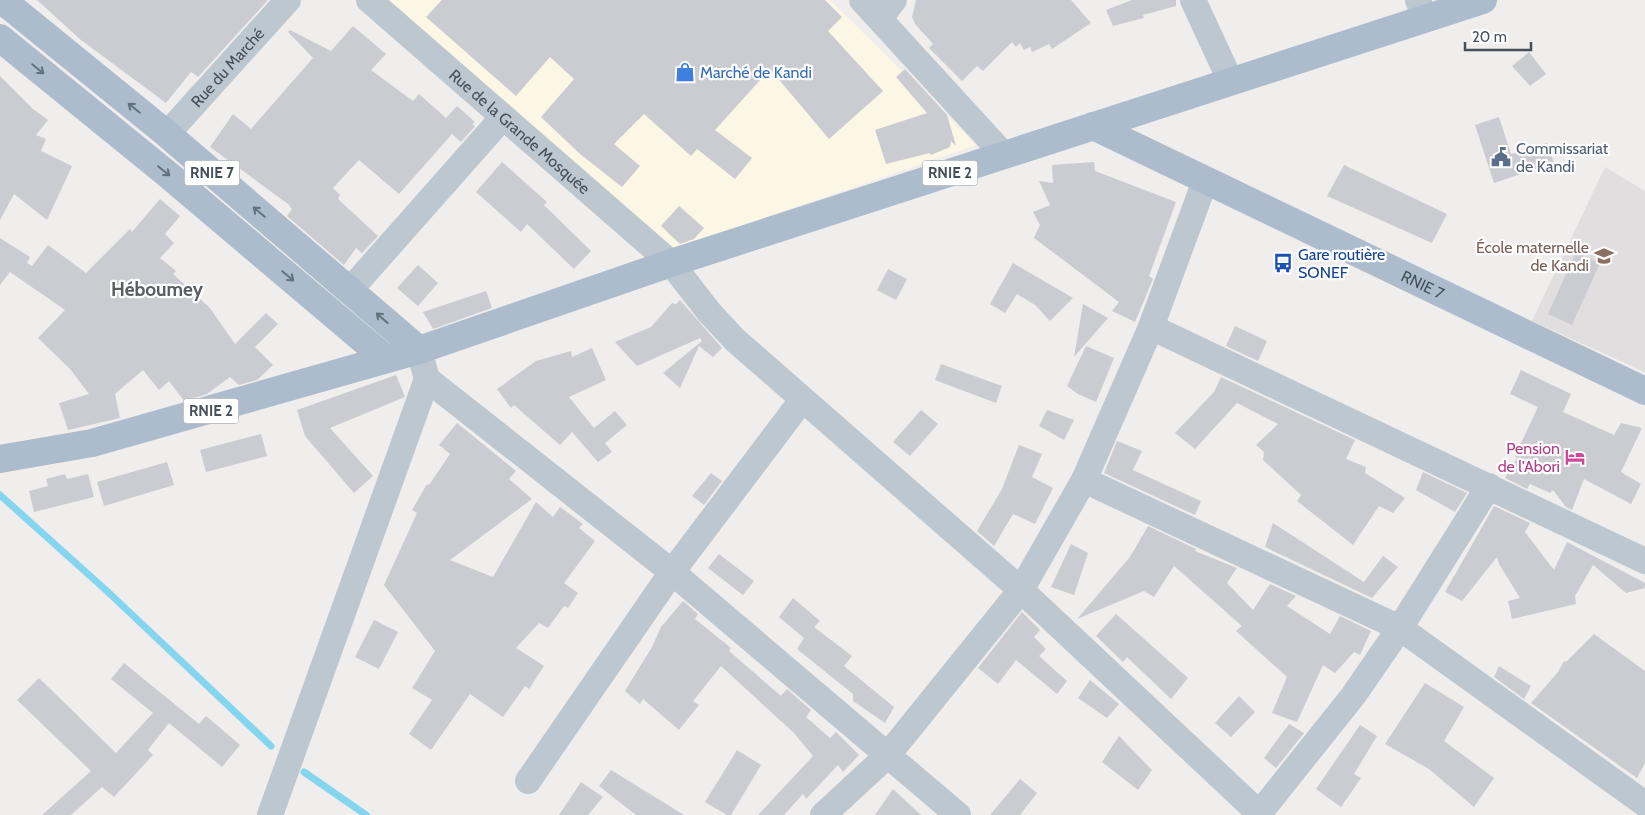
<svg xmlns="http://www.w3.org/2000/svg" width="1645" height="815" font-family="Cabin,sans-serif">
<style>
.commercial{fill:#fcf6e5}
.education{fill:#e1dedf}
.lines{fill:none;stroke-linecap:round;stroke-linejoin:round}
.stream{stroke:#85d5ee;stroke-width:7}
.building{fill:#caccd2}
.minor{stroke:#bdc7d0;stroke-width:26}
.primary{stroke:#acbccd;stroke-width:28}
.oneway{stroke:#64707d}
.labels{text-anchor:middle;stroke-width:4.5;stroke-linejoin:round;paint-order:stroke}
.shield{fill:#fff;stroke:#7d848c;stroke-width:1}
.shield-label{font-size:15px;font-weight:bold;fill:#45505b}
.street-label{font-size:16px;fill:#45505b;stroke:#fff}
.shop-label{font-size:16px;fill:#366cbe;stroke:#fff;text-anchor:start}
.service-label{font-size:16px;fill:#4e5e75;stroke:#fff;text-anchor:start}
.education-label{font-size:16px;fill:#785e54;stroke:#fff;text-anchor:end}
.transit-label{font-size:16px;fill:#164399;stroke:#fff;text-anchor:start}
.hotel-label{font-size:16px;fill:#b23c85;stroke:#fff;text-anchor:end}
.quarter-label{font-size:19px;font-weight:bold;fill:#5a5d62;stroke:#fff}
</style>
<rect width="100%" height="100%" fill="#f0eded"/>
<path class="commercial" d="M384 0H830L976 145 672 250Z"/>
<path class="education" d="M1605 167 1645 191V372L1532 321Z"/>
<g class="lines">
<g class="stream">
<path d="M0 495 108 592 271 746"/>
<path d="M304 772 366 815"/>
</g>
</g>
<g class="building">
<path d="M37 0H268L198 77 191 72 166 103 81 40Z"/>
<path d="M442 0H825L842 17 828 31 883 91 829 139 770 69 715 130 752 158 735 179 697 149 691 156 644 114 614 144 640 166 622 187 580 154 541 117 574 79 550 57 516 96 426 17Z"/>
<path d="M916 0H1071L1091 23 1052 49 1049 44 1032 52 1030 47 1024 50 1020 43 1016 47 1012 42 983 71 977 66 962 81 929 48 933 44 915 24 912 17Z"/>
<path d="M1132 0H1176V6L1143 15 1144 18 1113 26 1106 10Z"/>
<path d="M353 26 386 54 371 70 413 101 419 94 446 118 457 106 475 122 472 124 475 126 461 142 452 134 399 194 359 160 333 188 340 195 338 199 378 236 362 253 356 248 344 265 287 216 292 209 288 204 210 147 233 114 251 129 313 58 288 32 290 30 331 51Z"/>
<path d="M1529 52 1546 74 1530 86 1512 66Z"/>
<path d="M905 69 947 115 956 146 951 141 950 147 931 155 930 153 886 164 875 130 927 113 896 77Z"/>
<path d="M0 76 33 109 48 120 36 135 46 139 41 151 72 166 47 220 14 194 0 220Z"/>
<path d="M1499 117 1511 154 1547 143 1554 163 1494 183 1475 125Z"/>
<path d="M502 162 547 202 544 205 591 251 574 269 527 224 521 232 476 192Z"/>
<path d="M1094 162 1095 171 1176 202 1149 276 1153 279 1135 322 1112 311 1119 302 1034 238 1040 225 1033 212 1050 205 1039 181 1053 183 1052 165Z"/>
<path d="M1344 165 1447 214 1432 243 1327 196Z"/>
<path d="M160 199 180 216 165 234 174 243 160 258 176 271 173 274 210 308 235 344 266 313 278 324 255 347 273 365 257 380 239 385 230 377 207 394 184 401 169 381 159 390 143 370 115 394 120 418 68 430 59 403 89 394 70 369 38 338 65 310 10 272 0 285V238L30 257 27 263 32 266 48 245 86 273 130 229 132 232Z"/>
<path d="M679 206 704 228 694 239 680 244 661 226Z"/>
<path d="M1576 252 1600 263 1572 325 1548 314Z"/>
<path d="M1013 263 1073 298 1050 321 1035 305 1017 294 1005 313 990 304Z"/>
<path d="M418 265 438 283 418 306 397 288Z"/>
<path d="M888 269 907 279 896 300 877 290Z"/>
<path d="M486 291 492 308 433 329 423 312Z"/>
<path d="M680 300 722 348 713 357 699 346 680 388 663 373 702 341 700 338 637 366 615 342 651 327 672 303 676 304Z"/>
<path d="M1083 304 1108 318 1074 357Z"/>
<path d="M1235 326 1267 341 1258 361 1226 346Z"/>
<path d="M1086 346 1114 358 1096 402 1078 394 1067 386Z"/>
<path d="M592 348 606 380 569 397 594 428 615 411 627 425 605 443 612 452 598 462 572 432 560 445 514 405 511 408 497 389 536 361 571 351 572 357Z"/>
<path d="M941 364 1002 386 996 403 935 380Z"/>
<path d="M1521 370 1571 394 1563 412 1614 435 1621 423 1642 428 1621 472 1641 484 1631 504 1584 479 1572 510 1566 507 1553 490 1550 493 1530 484 1527 489 1505 478 1517 458 1515 456 1538 407 1510 394Z"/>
<path d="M396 375 405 397 330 428 373 476 354 493 305 436 297 410Z"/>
<path d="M1221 377 1355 440 1346 459 1366 467 1365 473 1405 498 1393 513 1379 506 1353 545 1297 501 1301 495 1263 460 1264 452 1256 445 1278 424 1237 403 1195 449 1175 433 1214 392Z"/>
<path d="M921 410 938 424 910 456 893 442Z"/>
<path d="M1047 410 1074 420 1064 440 1039 426Z"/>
<path d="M457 423 516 471 509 479 532 499 450 560 493 577 536 502 553 517 560 507 583 524 579 528 595 541 564 583 578 593 568 608 564 606 548 628 539 623 516 648 544 666 529 689 525 686 503 717 470 694 431 750 409 734 432 700 412 688 435 651 384 585 417 513 412 510 427 484 429 485 450 454 439 445Z"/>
<path d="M261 434 267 456 206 472 200 450Z"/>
<path d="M1117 441 1142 451 1133 470 1201 501 1195 515 1104 473Z"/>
<path d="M1019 445 1042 454 1032 477 1053 488 1035 524 1013 514 994 546 977 531 1002 489Z"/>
<path d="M167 462 174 485 104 506 97 482Z"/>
<path d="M1423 472 1467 493 1455 512 1416 490Z"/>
<path d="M711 473 722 481 704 505 692 496Z"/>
<path d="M65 474 67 479 88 474 94 497 34 512 29 491 48 486 46 479Z"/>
<path d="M1494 506 1530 523 1525 532 1554 570 1567 542 1645 583V588L1626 593 1593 565 1575 596 1576 604 1512 619 1508 601 1520 598 1499 564 1497 557 1462 601 1445 592Z"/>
<path d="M1273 523 1364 582 1383 556 1398 567 1372 598 1265 547Z"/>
<path d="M1148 526 1196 549 1195 551 1237 568 1227 583 1253 610 1270 584 1296 596 1287 606 1330 634 1340 616 1371 631 1360 655 1354 652 1335 673 1323 665 1297 722 1272 713 1287 677 1236 631 1242 626 1174 566 1154 597 1144 591 1077 619 1130 557Z"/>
<path d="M1071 544 1088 553 1074 595 1051 587Z"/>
<path d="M719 554 754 581 743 595 708 568Z"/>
<path d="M793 598 820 621 814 627 852 656 844 666 894 707 885 723 853 701V694L797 649 806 635 804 638 779 617Z"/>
<path d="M683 601 698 614 695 619 731 648 729 651 781 696 787 689 811 710 806 717 830 738 836 732 859 755 843 772 838 765 806 799 803 794 784 815H758L813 756 794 733 721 666 693 701 699 705 679 730 643 699 640 704 625 691 652 647 661 627Z"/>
<path d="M1022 612 1040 630 1034 637 1046 649 1039 656 1067 681 1057 694 1016 660 998 684 978 668Z"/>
<path d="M1116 614 1188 678 1171 699 1127 657 1123 662 1096 636Z"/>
<path d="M374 620 398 632 379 669 355 657Z"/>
<path d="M1594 634 1645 671V763L1637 778 1531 703 1558 672 1564 661 1566 662Z"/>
<path d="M124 663 199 724 206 716 240 745 222 767 169 723 148 750 153 755 114 797 102 787 71 815H42L91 771 17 700 39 678 116 753 153 713 111 679Z"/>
<path d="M1499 666 1531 686 1524 699 1494 677Z"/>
<path d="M1090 680 1119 704 1107 718 1078 698Z"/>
<path d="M1425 683 1464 707 1444 741 1494 778 1474 807 1429 769 1385 744Z"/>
<path d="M1239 696 1255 712 1231 737 1215 723Z"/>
<path d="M1289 724 1304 733 1276 768 1264 758Z"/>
<path d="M1360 725 1377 736 1354 774 1361 778 1341 807 1316 789Z"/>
<path d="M1119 736 1152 770 1138 790 1102 762Z"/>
<path d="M737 750 761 765 731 815H727L705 802Z"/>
<path d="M611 770 684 815H636L599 786Z"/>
<path d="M1020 779 1037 793 1020 815H990Z"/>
<path d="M581 782 603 797 588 815H559Z"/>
<path d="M893 789 921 815H875Z"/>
</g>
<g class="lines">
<g class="minor">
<path id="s1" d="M369 0 671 263 709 312 735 340 1021 590 1261 815"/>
<path d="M862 0 1004 155"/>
<path d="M1193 0 1230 80"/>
<path d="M1418 0 1425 19"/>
<path d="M880 18 894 0"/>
<path id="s2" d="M167 134 288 0"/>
<path d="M350 290 503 117"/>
<path d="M1151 327 1645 561"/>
<path d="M419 350 427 379 672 572 958 815"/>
<path d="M1084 480 1400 628 1645 804"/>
<path d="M528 781 672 572 802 400"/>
<path d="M270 815 427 379"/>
<path d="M823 815 887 756 1021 590 1084 480 1151 327 1205 181"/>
<path d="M1258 815 1353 696 1400 628 1489 486"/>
</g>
<g class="primary">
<path d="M2 0 167 134 419 350"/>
<path d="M0 38 166 173 386 359"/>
<path id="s3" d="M1093 126 1645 391"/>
<path d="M0 459 92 443 419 350 671 263 1483 0"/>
</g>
</g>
<defs><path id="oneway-shaft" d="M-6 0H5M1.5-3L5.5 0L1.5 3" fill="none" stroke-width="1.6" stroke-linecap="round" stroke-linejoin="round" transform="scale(1.25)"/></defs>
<g class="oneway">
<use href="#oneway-shaft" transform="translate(38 69) rotate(39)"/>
<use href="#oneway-shaft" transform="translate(134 108) rotate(-141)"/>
<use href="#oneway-shaft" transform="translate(164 171) rotate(39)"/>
<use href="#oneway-shaft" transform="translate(259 212) rotate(-140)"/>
<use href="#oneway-shaft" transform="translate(288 276) rotate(40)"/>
<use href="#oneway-shaft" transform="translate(382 318) rotate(-139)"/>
</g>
<defs>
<symbol id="shop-bare" viewBox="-9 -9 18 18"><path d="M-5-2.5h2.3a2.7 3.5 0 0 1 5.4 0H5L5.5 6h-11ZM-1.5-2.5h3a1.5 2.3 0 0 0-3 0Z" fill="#3f7fe0" stroke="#fff" stroke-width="2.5" paint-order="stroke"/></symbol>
<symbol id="civic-bare" viewBox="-9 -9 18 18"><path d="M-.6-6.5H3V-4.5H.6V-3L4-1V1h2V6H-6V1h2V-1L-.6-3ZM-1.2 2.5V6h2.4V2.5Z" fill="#5c6f8a" stroke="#fff" stroke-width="2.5" paint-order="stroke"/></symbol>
<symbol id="school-bare" viewBox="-9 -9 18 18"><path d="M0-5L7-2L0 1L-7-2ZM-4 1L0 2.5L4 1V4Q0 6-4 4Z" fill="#8d6e63" stroke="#fff" stroke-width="2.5" paint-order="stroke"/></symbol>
<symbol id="bus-bare" viewBox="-9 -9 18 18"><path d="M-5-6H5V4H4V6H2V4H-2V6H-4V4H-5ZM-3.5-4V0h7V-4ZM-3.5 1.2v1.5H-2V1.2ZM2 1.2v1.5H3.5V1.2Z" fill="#1a4fb4" stroke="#fff" stroke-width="2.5" paint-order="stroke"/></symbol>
<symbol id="hotel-bare" viewBox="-9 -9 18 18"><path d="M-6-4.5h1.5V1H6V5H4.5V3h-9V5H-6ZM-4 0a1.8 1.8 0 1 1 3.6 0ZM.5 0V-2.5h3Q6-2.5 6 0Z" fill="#d1479c" stroke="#fff" stroke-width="2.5" paint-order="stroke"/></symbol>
</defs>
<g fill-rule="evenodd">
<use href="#shop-bare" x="671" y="58" width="28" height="28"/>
<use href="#civic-bare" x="1487" y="143" width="28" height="28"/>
<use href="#school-bare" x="1590" y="242" width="28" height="28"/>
<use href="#bus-bare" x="1269" y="249" width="28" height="28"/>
<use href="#hotel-bare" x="1561" y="443" width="28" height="28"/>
</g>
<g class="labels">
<g class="shield">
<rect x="184.5" y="160.5" width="55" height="25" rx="4"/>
<rect x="922.5" y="160.5" width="55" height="25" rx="4"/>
<rect x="183.5" y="398.5" width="55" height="25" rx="4"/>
</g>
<g class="shield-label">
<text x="212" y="178">RNIE 7</text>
<text x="950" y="178">RNIE 2</text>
<text x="211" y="416">RNIE 2</text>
</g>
<g class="street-label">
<text dy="6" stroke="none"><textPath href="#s2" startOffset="90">Rue du Marché</textPath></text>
<text dy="6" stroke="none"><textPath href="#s1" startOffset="200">Rue de la Grande Mosquée</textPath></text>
<text dy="6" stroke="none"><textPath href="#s3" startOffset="366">RNIE 7</textPath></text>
</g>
<g class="shop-label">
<text x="700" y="78">Marché de Kandi</text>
</g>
<g class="service-label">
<text x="1516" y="154">Commissariat<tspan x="1516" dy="18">de Kandi</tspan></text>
</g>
<g class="education-label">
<text x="1589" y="253">École maternelle<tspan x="1589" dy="18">de Kandi</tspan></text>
</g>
<g class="transit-label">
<text x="1298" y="260">Gare routière<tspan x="1298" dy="18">SONEF</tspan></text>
</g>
<g class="hotel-label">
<text x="1560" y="454">Pension<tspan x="1560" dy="18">de l'Abori</tspan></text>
</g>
<g class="quarter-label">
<text x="157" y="296">Héboumey</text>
</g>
</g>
<path d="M1465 42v8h66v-8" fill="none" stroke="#45505b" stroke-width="2.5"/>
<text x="1472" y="42" font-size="15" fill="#45505b" stroke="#ffffff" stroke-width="4" paint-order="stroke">20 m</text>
</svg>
